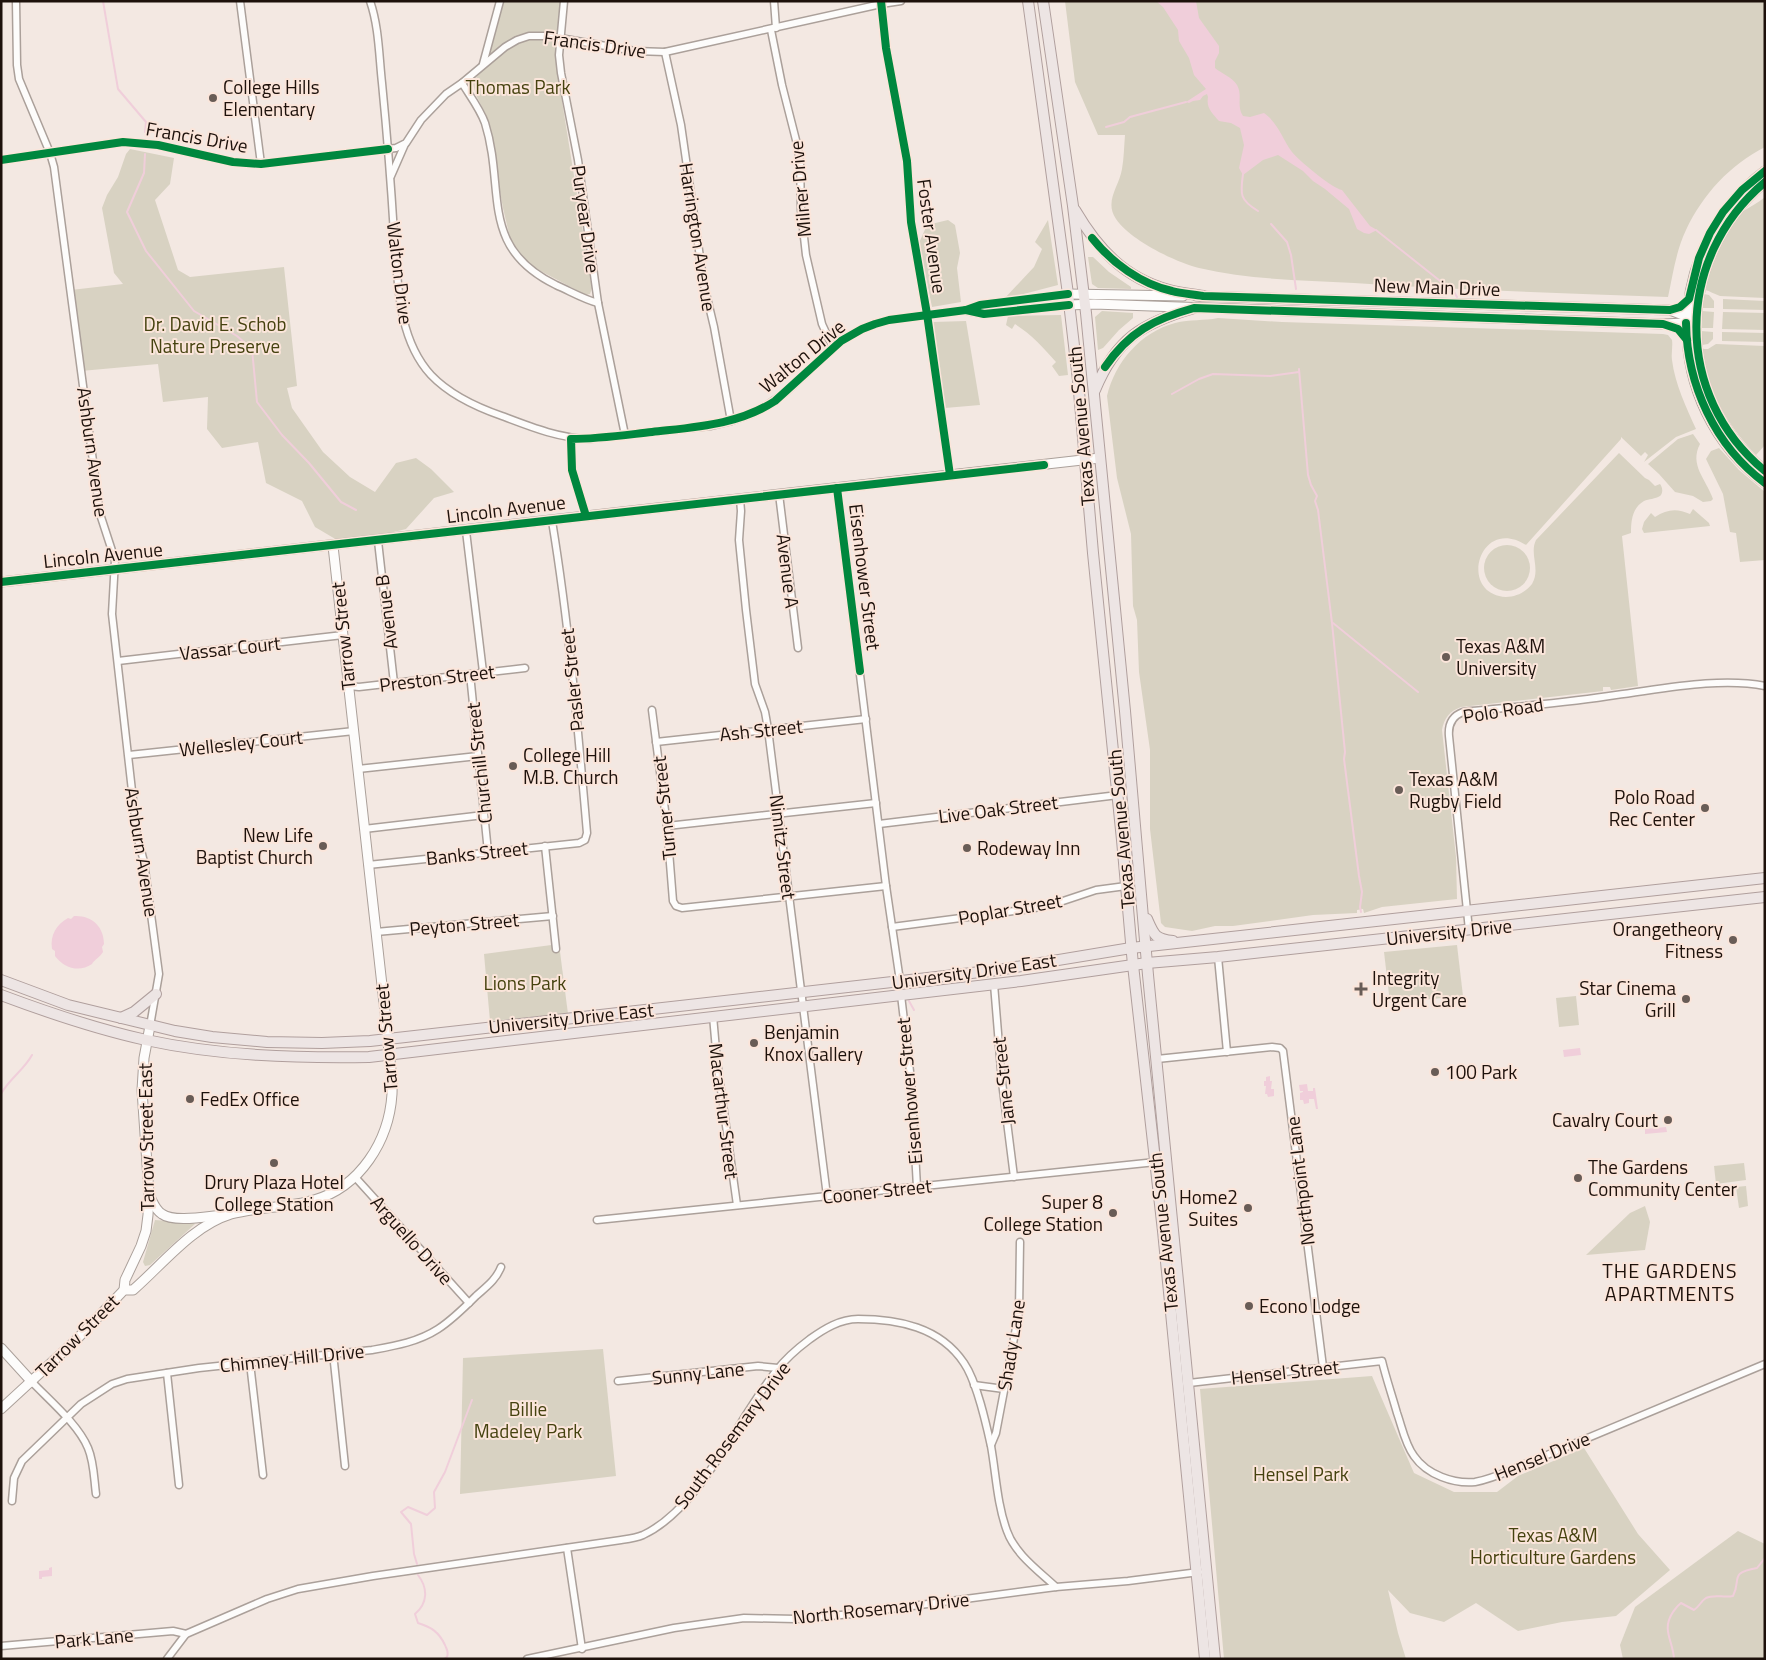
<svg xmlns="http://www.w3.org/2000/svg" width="1766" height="1660" font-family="'Titillium Web',sans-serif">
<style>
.green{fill:#d8d2c2}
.water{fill:#f0ceda}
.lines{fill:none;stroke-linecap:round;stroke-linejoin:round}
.stream{stroke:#f0ceda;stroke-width:2}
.street-casing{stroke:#aba09a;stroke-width:9}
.secondary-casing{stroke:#aba09a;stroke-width:11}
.primary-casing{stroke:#b09f9d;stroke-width:12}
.street{stroke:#fdfcfb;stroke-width:6}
.secondary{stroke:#fdfcfb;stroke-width:9}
.primary{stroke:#ede5e4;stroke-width:10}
.cycleway-casing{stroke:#fbe5da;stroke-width:11}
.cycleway{stroke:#00873e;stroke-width:8}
.poi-dot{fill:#685c56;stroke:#fbe5da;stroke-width:2}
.labels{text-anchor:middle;stroke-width:4;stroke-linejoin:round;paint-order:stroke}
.street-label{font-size:19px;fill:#1d110b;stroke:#fbe5da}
.poi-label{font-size:19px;fill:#1d110b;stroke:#fbe5da;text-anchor:start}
.park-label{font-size:19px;fill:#45420f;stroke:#fbe5da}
.neighbourhood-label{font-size:20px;letter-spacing:1px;fill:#1d110b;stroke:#fbe5da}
</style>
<rect width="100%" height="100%" fill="#f3e8e2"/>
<g class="green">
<path d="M504 1H562L557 70 592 288 590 294 586 295 533 267 524 259 510 238 503 208 486 115 476 95 473 84 489 54Z"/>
<path d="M1065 1H1765V147C1730 165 1703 194 1686 230 1676 251 1673 274 1668 297 1563 293 1458 290 1354 283 1303 280 1250 280 1199 268 1175 262 1130 240 1116 219 1104 201 1119 187 1122 169 1124 158 1124 146 1125 135H1098L1075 82Z"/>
<path d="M130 149 174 158 170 184 155 200 178 270 190 277 284 267 297 386 287 388 292 408 323 452 350 477 375 492 396 463 416 458 431 469 454 492 434 498 406 529 373 537 337 540 315 527 302 501 266 483 258 442 222 448 207 429 208 397 163 402 158 364 81 371 71 290 123 284 114 273 102 208 107 195 118 177 126 154Z"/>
<path d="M1765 197V298L1720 296C1714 294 1710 291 1705 290 1709 269 1725 225 1742 212 1749 207 1758 203 1765 197Z"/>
<path d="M948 220 955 225 960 253 957 268 961 302 932 307 919 243 927 225Z"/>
<path d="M1048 220 1058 285 1004 299 1034 267 1042 249 1035 242Z"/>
<path d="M1088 257H1093L1109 272 1131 287V289L1098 288 1092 284Z"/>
<path d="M1704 294 1709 295 1714 301V308H1702Z"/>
<path d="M1723 299 1765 301V310L1723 309Z"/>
<path d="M1102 311 1133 313V318L1119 330 1103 348 1098 350 1095 317Z"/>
<path d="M1702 311 1714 312 1713 328H1701Z"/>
<path d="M1723 312 1765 313V330L1722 329Z"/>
<path d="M1061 315 1068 375 1059 376 1052 366 1056 362C1044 348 1031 334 1015 324L1012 329 1006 325 1008 316Z"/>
<path d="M1218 318 1282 322 1663 334 1668 335 1672 340C1673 347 1671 353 1672 360 1675 384 1686 407 1696 429L1676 437 1644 462 1648 455 1645 452 1641 456 1621 437V439L1526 545C1479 515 1457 594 1506 597 1516 597 1526 592 1532 584 1541 569 1529 554 1536 540L1619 453 1645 478 1649 480 1655 486 1660 484C1663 488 1663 493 1660 496 1655 499 1649 499 1644 501 1632 508 1631 521 1631 533L1622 536 1638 686 1611 690 1610 687H1603V691L1461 707C1450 711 1444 718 1442 730L1456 857 1457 899 1382 907 1364 913 1363 909 1357 910V913L1313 915 1233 926H1215L1192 931 1165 927 1161 923 1150 829V750L1139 672 1137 620 1133 606 1131 534 1117 478 1107 396C1115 362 1141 332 1175 323 1190 319 1204 321 1218 318Z"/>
<path d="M966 321 980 405 945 408 933 322Z"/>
<path d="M1701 331 1713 332V339L1708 344 1702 345Z"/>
<path d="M1722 332 1765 333V342L1722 341Z"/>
<path d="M1716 344 1765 346V445L1756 455C1724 421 1711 395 1702 349H1708Z"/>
<path d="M1693 434 1700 444C1689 465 1706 479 1713 499L1711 501 1703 502 1693 496 1675 492 1659 474 1648 464 1678 439Z"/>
<path d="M1719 448 1739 470 1765 492V560L1740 562 1736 533 1730 532 1723 494 1706 459 1711 451Z"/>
<path d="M1693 509 1709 523 1710 526 1644 533 1642 529 1644 522 1651 513 1655 517C1667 509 1677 508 1690 514Z"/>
<circle cx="1507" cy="568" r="23"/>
<path d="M559 944 568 1014 490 1021 484 954Z"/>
<path d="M1457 945 1463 996 1390 1003 1384 952Z"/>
<path d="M1576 996 1579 1025 1559 1027 1556 998Z"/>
<path d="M1744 1163 1746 1180 1716 1184 1714 1166Z"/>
<path d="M1746 1186 1748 1206 1739 1208 1736 1187Z"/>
<path d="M1645 1206 1650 1222 1645 1250 1586 1255 1630 1213Z"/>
<path d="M155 1220 193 1223 195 1224 150 1265 145 1266 143 1262Z"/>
<path d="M603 1349 616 1476 460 1494 463 1358Z"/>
<path d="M1372 1376 1414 1473 1454 1492H1497L1518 1476 1584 1448 1638 1534 1670 1570 1616 1616 1562 1622 1518 1631 1476 1603 1444 1622 1410 1613 1388 1590 1398 1633 1406 1659H1224L1200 1389Z"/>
<path d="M1738 1531 1765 1544V1659H1623L1620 1645 1635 1607Z"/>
</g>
<g class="water">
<path d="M1156 1H1196L1199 18 1219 46V53L1215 61V68C1221 73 1233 78 1237 85 1243 95 1236 106 1243 116L1250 117 1264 113C1278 123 1282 138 1292 152 1297 159 1333 189 1342 190L1370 226 1377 230 1369 234 1364 233 1357 229 1349 209 1325 189 1313 181 1303 171 1278 155 1263 160 1243 175 1239 168 1244 145 1240 128 1231 123 1219 121C1212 113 1206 108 1208 97L1207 94 1203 96 1200 100 1193 101 1189 103 1186 102 1206 89 1194 75 1189 58 1179 41 1178 30 1163 7Z"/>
<path d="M74 916C91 915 104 926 104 944L102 947 103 952C100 957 94 960 92 964 79 973 64 968 55 956V951L52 949C50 935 56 925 68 918L71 919Z"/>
<path d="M1580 1048 1581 1055 1564 1057 1563 1050Z"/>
<path d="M1270 1076V1081H1272L1271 1089H1274V1096L1268 1097 1267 1094H1265L1266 1086H1264V1081H1266V1077Z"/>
<path d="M1307 1084 1308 1091H1313V1088H1315L1318 1109H1316L1314 1099H1309V1103L1304 1104 1303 1100H1300V1093L1303 1092V1091H1300L1299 1085Z"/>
<path d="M1666 1127 1667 1132 1645 1134V1129Z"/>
<path d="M52 1567V1576L42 1577V1579H39V1571L49 1570V1568Z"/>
</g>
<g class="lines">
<g class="stream">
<path d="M103 1 118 89 146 122 145 132"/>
<path d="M1106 127 1124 122 1130 117 1186 102"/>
<path d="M145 154 144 173 127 212 146 251 194 311 237 336 252 349 257 402 282 435 309 463 341 502 356 510"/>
<path d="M1243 174C1240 195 1240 200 1258 211"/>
<path d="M1271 224 1287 242 1291 255 1296 289"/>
<path d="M1376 230 1454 292 1457 297"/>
<path d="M1299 369 1308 475 1311 485 1317 496 1315 501 1318 510 1332 623 1345 752 1344 759 1359 876 1362 892 1360 907 1361 912"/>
<path d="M1172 394 1199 379 1213 374 1270 376 1299 372"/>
<path d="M1333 623 1418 692"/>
<path d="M909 1001 914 1010"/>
<path d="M1 1094C9 1079 24 1070 32 1055"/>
<path d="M417 1564 414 1554 411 1524 401 1512 408 1507 427 1515 435 1508 434 1492 445 1472 472 1400"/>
<path d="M418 1575C428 1588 428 1603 415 1614L418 1623C431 1627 439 1632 445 1645 447 1650 449 1652 447 1657L444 1659"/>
<path d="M1674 1659C1673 1640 1661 1630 1673 1612 1676 1608 1677 1606 1681 1603L1694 1610C1699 1607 1701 1601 1706 1598 1714 1594 1724 1598 1733 1596 1742 1579 1728 1573 1757 1568L1765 1558"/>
</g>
<defs>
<g id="street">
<path d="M16 1 17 65 19 79 50 153 54 167 100 514 115 560 112 614 137 835 144 862 159 974 150 1026"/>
<path d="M240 1 261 164"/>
<path d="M370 1C379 27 379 56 382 83 387 134 391 184 394 234 398 281 397 338 431 375 450 395 476 407 502 416 531 427 558 438 589 439L710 426 731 421 751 414 763 408 786 392 841 341 862 329 875 324 889 320 966 310 980 305 1068 294"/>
<path d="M564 1 559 55 561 73 578 160 598 303 625 435"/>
<path d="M774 1 776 28"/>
<path d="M881 1 886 48 907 161 911 222 927 314 950 475"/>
<path d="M771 30 782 85 797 144 800 162 801 210 806 255 822 324 833 348"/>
<path d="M665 52 681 125 704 285 714 327 731 421"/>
<path d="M483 64 500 1"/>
<path d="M462 83C470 96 480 109 485 123 506 190 478 247 556 285 570 291 583 299 598 303"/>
<path d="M1 160 123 142 158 145 233 162 261 164 396 148 406 143 421 120 446 94 462 83 505 47 517 40 529 36H548L635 51 665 52 881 4 901 1"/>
<path d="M391 176 405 144"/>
<path d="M967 311 984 314 1069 305"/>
<path d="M571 439 572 470 586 516"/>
<path d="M837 488 886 886 900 981"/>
<path d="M779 494 798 648"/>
<path d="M740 499 741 511 739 540 746 610 755 684 765 712 768 729 827 1196"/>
<path d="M466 531 483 672"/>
<path d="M378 541 394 683"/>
<path d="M118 661 343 635"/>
<path d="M470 674 488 852"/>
<path d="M349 686 359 687 525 668"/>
<path d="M652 710 667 826 673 901 676 906 682 908 886 886"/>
<path d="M656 742 866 719"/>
<path d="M129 755 354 731"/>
<path d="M358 769 478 756"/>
<path d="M879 824 1118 795"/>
<path d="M667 826 876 803"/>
<path d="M364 829 484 815"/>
<path d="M545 846 556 949"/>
<path d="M368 865 579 843 585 840 587 833C578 729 569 624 552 521"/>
<path d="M892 927 1030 909 1057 903 1096 890 1126 886"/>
<path d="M1469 930 1449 736C1448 724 1452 716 1463 712 1514 707 1565 703 1616 695 1663 689 1719 677 1765 686"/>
<path d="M376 932 553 916"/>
<path d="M1218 957 1227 1052"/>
<path d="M994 984 1002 1082 1014 1177"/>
<path d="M901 995 911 1080 917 1187"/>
<path d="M713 1016 717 1061 737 1205"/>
<path d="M1157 1059 1272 1047 1280 1048 1283 1051 1323 1367"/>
<path d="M355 1177 469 1303"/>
<path d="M597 1220 1156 1162"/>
<path d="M333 1353 345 1466"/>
<path d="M250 1363 263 1475"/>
<path d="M167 1373 179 1485"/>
<path d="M618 1381 758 1366 778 1368"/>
<path d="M32 1382C49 1400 78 1424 88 1448 94 1462 94 1479 96 1494"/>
<path d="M1189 1383 1382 1361C1386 1378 1392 1395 1397 1413 1402 1427 1405 1444 1414 1456 1427 1475 1454 1484 1475 1482 1492 1479 1508 1471 1523 1465L1765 1364"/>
<path d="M974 1385 1004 1389"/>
<path d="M991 1445 996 1433 1019 1312 1020 1242"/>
<path d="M12 1501 14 1478 22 1461 81 1404 112 1384 127 1379 199 1368 372 1350C394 1346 418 1342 438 1329 452 1320 464 1308 476 1296 486 1287 496 1280 501 1267"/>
<path d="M567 1548 582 1649"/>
<path d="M1 1646 173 1631 186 1634"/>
<path d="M167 1659 186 1634 267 1599 298 1589 373 1576 621 1540C628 1539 636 1538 643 1535 701 1508 737 1419 777 1370 786 1358 798 1348 810 1339 824 1329 840 1319 858 1319 898 1319 940 1327 964 1363 977 1382 986 1423 991 1446 996 1474 997 1504 1007 1531 1015 1554 1039 1571 1056 1587"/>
<path d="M527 1659 674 1628 744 1618 796 1619 852 1614 1056 1587 1128 1581 1199 1572"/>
</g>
<g id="secondary">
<path d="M1765 171C1662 249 1660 405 1765 483"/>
<path d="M1765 182C1674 258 1673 396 1765 471"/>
<path d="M1068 294 1183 296"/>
<path d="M1196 296 1670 310 1696 320"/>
<path d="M1069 305 1094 304 1663 324 1686 323 1696 320"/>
<path d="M1 582 1100 458"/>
<path d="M149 1195C153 1202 155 1210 162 1214 174 1223 209 1216 224 1215"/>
<path d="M124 1290 125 1280 141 1246 146 1231 148 1215 149 1194 142 1090 144 1058 150 1026"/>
<path d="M1 1348 32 1382"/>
<path d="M1 1409 77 1339 124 1290H133C163 1264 192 1226 231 1214 256 1207 288 1208 314 1200 360 1187 389 1141 392 1094 393 1073 388 1051 387 1030L333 546"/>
</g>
<g id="primary">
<path d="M1028 1 1068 294 1078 380 1093 553 1122 840 1133 965 1163 1231 1205 1659"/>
<path d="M1043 1 1073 206 1086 313 1125 711 1148 975 1215 1659"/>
<path d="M1075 210C1098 249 1124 278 1169 290 1180 293 1192 294 1203 296"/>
<path d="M1095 390C1116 339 1142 323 1194 308"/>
<path d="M1147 919C1154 935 1155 939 1173 941"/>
<path d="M1 980 68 1005 175 1031 212 1037 267 1042 322 1043 370 1041 998 970 1131 948 1765 878"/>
<path d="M1 995C49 1013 96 1029 146 1040 220 1056 294 1058 369 1057L1021 981 1147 963 1218 957 1765 897"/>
<path d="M121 1018 134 1012 156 994"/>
</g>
</defs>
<use href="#street" class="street-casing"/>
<use href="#secondary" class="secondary-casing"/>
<use href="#primary" class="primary-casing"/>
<use href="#street" class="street"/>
<use href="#secondary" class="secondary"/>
<use href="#primary" class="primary"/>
<defs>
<g id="cycleway">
<path d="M881 1 886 48 907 161 911 222 927 314 950 475"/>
<path d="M1 160 123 142 158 145 233 162 261 164 388 149"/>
<path d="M1765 182C1674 258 1673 396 1765 471"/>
<path d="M1092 238C1112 263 1141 284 1172 291 1182 294 1193 294 1203 296L1670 310 1680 307 1689 299 1699 258 1710 233 1723 212 1742 190 1765 171"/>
<path d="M966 310 984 314 1069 305"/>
<path d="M1686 323C1687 385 1715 446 1765 483"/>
<path d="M1105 367C1129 332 1154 319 1194 308L1663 324 1678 329 1687 340"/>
<path d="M837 488 860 671"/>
<path d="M586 516 572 470 571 439C598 439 625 435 652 432 695 427 738 425 775 401L841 341 862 329 875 324 889 320 966 310 980 305 1068 294"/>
<path d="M1 582 1044 465"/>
</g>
</defs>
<use href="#cycleway" class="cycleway-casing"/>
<use href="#cycleway" class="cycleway"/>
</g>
<g class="poi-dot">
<circle cx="213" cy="98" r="5"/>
<circle cx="1446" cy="657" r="5"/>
<circle cx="513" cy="766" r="5"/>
<circle cx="1399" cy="790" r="5"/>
<circle cx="1705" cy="808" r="5"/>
<circle cx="323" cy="846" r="5"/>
<circle cx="967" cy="848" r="5"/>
<circle cx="1733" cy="940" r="5"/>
<path d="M1358.5 981.5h5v5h5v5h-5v5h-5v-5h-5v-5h5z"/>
<circle cx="1686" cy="999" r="5"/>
<circle cx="754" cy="1043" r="5"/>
<circle cx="1435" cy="1072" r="5"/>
<circle cx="190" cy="1099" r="5"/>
<circle cx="1668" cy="1120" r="5"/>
<circle cx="274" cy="1163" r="5"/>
<circle cx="1578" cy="1178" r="5"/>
<circle cx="1248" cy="1208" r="5"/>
<circle cx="1113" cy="1213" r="5"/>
<circle cx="1249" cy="1306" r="5"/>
</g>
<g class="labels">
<g class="street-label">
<text transform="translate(595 44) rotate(8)" y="7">Francis Drive</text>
<text transform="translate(197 137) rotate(10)" y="7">Francis Drive</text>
<text transform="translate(800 189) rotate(-95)" y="7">Milner Drive</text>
<text transform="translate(586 219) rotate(82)" y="7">Puryear Drive</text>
<text transform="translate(932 236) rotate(82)" y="7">Foster Avenue</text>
<text transform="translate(698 237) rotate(81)" y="7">Harrington Avenue</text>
<text transform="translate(400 273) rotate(83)" y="7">Walton Drive</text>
<text transform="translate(1437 287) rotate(2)" y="7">New Main Drive</text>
<text transform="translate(802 356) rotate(-39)" y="7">Walton Drive</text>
<text transform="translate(1081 426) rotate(-95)" y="7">Texas Avenue South</text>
<text transform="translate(93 452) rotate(82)" y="7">Ashburn Avenue</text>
<text transform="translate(506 509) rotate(-7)" y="7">Lincoln Avenue</text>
<text transform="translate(103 555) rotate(-6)" y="7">Lincoln Avenue</text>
<text transform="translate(788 571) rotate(83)" y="7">Avenue A</text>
<text transform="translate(865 577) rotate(83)" y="7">Eisenhower Street</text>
<text transform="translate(386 612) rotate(-97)" y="7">Avenue B</text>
<text transform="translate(343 636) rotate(-96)" y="7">Tarrow Street</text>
<text transform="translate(230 648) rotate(-6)" y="7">Vassar Court</text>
<text transform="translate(437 678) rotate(-7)" y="7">Preston Street</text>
<text transform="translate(572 680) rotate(-96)" y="7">Pasler Street</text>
<text transform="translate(1503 710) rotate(-9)" y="7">Polo Road</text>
<text transform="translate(761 730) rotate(-6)" y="7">Ash Street</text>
<text transform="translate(241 743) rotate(-6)" y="7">Wellesley Court</text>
<text transform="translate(479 763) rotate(-96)" y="7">Churchill Street</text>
<text transform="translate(664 808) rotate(-96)" y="7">Turner Street</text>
<text transform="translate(998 809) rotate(-7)" y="7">Live Oak Street</text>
<text transform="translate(1121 829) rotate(-95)" y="7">Texas Avenue South</text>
<text transform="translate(783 847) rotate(83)" y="7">Nimitz Street</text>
<text transform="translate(142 852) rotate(81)" y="7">Ashburn Avenue</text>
<text transform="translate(477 853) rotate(-6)" y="7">Banks Street</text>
<text transform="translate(1010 909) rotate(-10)" y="7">Poplar Street</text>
<text transform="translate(464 924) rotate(-5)" y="7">Peyton Street</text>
<text transform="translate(1449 932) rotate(-6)" y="7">University Drive</text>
<text transform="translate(974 971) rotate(-8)" y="7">University Drive East</text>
<text transform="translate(571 1018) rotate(-6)" y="7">University Drive East</text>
<text transform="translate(386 1038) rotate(-95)" y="7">Tarrow Street</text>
<text transform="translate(1003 1081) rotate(-96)" y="7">Jane Street</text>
<text transform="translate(909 1091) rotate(-95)" y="7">Eisenhower Street</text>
<text transform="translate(724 1111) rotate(83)" y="7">Macarthur Street</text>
<text transform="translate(146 1137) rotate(-91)" y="7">Tarrow Street East</text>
<text transform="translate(1300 1181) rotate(-97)" y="7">Northpoint Lane</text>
<text transform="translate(877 1191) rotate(-6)" y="7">Cooner Street</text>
<text transform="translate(1163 1232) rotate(-96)" y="7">Texas Avenue South</text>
<text transform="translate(412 1240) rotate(48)" y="7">Arguello Drive</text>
<text transform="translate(77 1336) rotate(-45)" y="7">Tarrow Street</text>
<text transform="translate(1011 1345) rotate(-81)" y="7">Shady Lane</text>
<text transform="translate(292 1358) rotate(-6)" y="7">Chimney Hill Drive</text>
<text transform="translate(1285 1372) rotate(-6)" y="7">Hensel Street</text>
<text transform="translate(698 1373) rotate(-6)" y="7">Sunny Lane</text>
<text transform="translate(732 1435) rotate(-53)" y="7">South Rosemary Drive</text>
<text transform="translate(1542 1456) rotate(-22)" y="7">Hensel Drive</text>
<text transform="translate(881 1608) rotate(-6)" y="7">North Rosemary Drive</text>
<text transform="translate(94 1638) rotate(-5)" y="7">Park Lane</text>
</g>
<g class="poi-label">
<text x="223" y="94">College Hills<tspan x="223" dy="22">Elementary</tspan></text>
<text x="1456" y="653">Texas A&amp;M<tspan x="1456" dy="22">University</tspan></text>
<text x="523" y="762">College Hill<tspan x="523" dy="22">M.B. Church</tspan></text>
<text x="1409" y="786">Texas A&amp;M<tspan x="1409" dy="22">Rugby Field</tspan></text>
<text x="1695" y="804" text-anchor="end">Polo Road<tspan x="1695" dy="22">Rec Center</tspan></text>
<text x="313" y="842" text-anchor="end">New Life<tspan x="313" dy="22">Baptist Church</tspan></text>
<text x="977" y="855">Rodeway Inn</text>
<text x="1723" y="936" text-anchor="end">Orangetheory<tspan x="1723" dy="22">Fitness</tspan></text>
<text x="1372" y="985">Integrity<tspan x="1372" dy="22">Urgent Care</tspan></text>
<text x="1676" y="995" text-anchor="end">Star Cinema<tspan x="1676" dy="22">Grill</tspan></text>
<text x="764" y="1039">Benjamin<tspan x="764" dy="22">Knox Gallery</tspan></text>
<text x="1445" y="1079">100 Park</text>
<text x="200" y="1106">FedEx Office</text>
<text x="1658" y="1127" text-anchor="end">Cavalry Court</text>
<text x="1588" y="1174">The Gardens<tspan x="1588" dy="22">Community Center</tspan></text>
<text x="274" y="1189" text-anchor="middle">Drury Plaza Hotel<tspan x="274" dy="22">College Station</tspan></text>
<text x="1238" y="1204" text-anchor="end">Home2<tspan x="1238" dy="22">Suites</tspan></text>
<text x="1103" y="1209" text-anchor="end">Super 8<tspan x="1103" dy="22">College Station</tspan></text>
<text x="1259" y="1313">Econo Lodge</text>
</g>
<g class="park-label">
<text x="518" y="94">Thomas Park</text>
<text x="215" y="331">Dr. David E. Schob<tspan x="215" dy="22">Nature Preserve</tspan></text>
<text x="525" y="990">Lions Park</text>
<text x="528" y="1416">Billie<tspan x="528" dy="22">Madeley Park</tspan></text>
<text x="1301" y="1481">Hensel Park</text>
<text x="1553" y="1542">Texas A&amp;M<tspan x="1553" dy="22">Horticulture Gardens</tspan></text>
</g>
<g class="neighbourhood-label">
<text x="1670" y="1278">THE GARDENS<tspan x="1670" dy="23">APARTMENTS</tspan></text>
</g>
</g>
<rect width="1766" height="1660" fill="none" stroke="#1d110b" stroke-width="5"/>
</svg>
